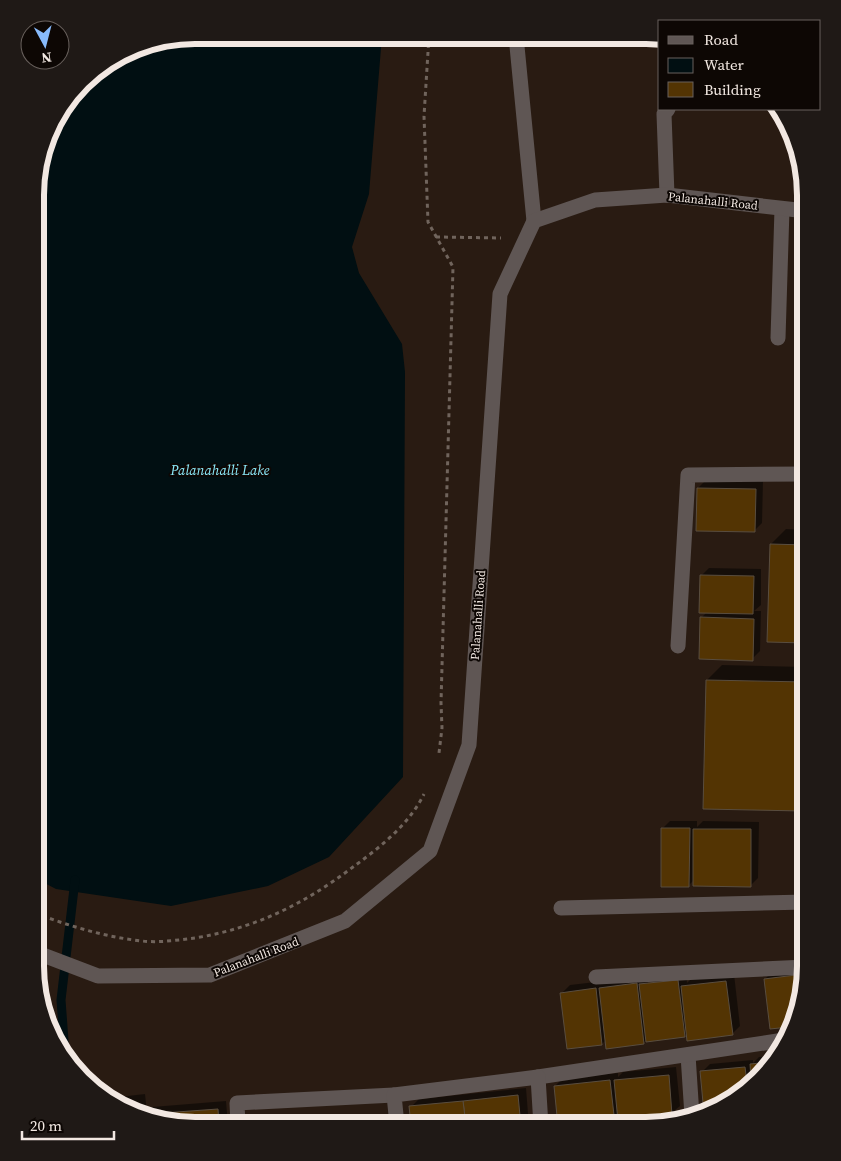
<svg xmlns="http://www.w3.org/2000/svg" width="841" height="1161" font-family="'Source Serif 4',serif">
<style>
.water{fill:#010f12}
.shadow{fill:#0007;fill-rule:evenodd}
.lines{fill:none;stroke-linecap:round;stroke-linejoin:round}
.stream{stroke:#010f12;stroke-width:9}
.building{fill:#533403;stroke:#594d3f}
.path{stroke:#70645c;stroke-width:3;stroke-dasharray:4 4;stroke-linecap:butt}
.street{stroke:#5f5654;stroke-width:15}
.labels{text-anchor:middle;stroke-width:4;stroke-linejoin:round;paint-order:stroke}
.street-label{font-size:12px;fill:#f2e8e2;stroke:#0d0704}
.water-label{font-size:14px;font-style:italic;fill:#8be9f9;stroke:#0d0704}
.rim{fill:none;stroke:#f2e8e2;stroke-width:6}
</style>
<rect width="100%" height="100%" fill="#291b12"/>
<path class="water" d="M194 35 382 36 369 194 352 247 359 273 402 344 405 372 403 777 329 857 268 886 171 906 56 889 35 878 36 173 56 115 90 74 143 44Z"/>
<g class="shadow">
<path d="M706 480 763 481 762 523 754 531 698 488Z"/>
<path d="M786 529 806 530V642L771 544Z"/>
<path d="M709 568 761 569V605L754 611H761L760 651 752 659 701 618 707 612 701 576Z"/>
<path d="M722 665 806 667V805L801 810 707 680Z"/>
<path d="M670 821H697V827L703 821 759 822 758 878 750 886 694 880 688 886 662 829Z"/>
<path d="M806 968V977L789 1026 765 979 773 971Z"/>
<path d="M686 972 687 983 691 979 734 974 740 1026 732 1034 688 1032 684 1036 646 1040 643 1043 606 1040 602 1044 562 993 570 985 604 981V984L608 980ZM684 980 648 984V982Z"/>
<path d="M779 1055 717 1110 702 1072 710 1064 753 1060V1063L759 1057Z"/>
<path d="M676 1067 680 1106 674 1111H680L681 1118 647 1126 618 1124 623 1119H618L614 1123 584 1126H559L555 1086 563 1078 618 1073V1077L623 1072Z"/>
<path d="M526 1088 529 1126 413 1125 411 1107 419 1099Z"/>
<path d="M145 1094 147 1112 152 1107 226 1101 228 1125H174L109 1098Z"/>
</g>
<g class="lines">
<path class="stream" d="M65 1054 61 1000 75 880"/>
</g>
<g class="building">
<path d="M697 488 756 489 755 532 696 531Z"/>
<path d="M770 544 806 545V643L767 642Z"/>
<path d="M700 575 754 576 753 614 699 613Z"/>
<path d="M700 617 754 619 753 661 699 659Z"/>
<path d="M706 680 805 682 802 811 703 809Z"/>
<path d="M661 828H690L689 887H661Z"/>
<path d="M693 829H751V887L693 886Z"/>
<path d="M804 974V981L789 1027 770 1029 764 979Z"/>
<path d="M678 980 685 1037 646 1042 639 984Z"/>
<path d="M726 981 733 1035 687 1041 681 986Z"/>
<path d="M637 983 644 1044 606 1049 599 988Z"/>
<path d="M596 988 602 1045 567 1049 560 993Z"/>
<path d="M771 1062 751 1080 750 1064Z"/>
<path d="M745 1067 747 1083 717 1110 704 1113 700 1071Z"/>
<path d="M669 1075 672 1115 618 1121 614 1080Z"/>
<path d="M610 1080 615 1124 558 1126 554 1086Z"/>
<path d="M518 1095 521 1126 466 1125 463 1101Z"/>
<path d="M463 1101 466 1125H411L409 1106Z"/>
<path d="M218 1109 219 1125H174L149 1114Z"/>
<path d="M672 1118 673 1120 647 1126H617V1123Z"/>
</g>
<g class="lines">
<g class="path">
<path d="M429 36 424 116 428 222 453 267 441 703 442 728 439 753"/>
<path d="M436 237 501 238"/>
<path d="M35 913C69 926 105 937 142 941 159 943 178 940 195 938 256 928 304 904 353 867 379 848 409 825 424 794"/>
</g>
<g class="street">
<path d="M516 36 534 221"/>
<path d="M667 195 664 114 668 109"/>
<path d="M778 338 782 209"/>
<path d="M678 646 688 475 806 474"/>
<path d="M561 908 806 902"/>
<path d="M35 952 98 976 210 975 345 921 430 851 469 745 500 294 534 221 595 200 667 195 806 211"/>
<path d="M596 977 806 967"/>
<path d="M688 1055 692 1116"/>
<path d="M538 1077 784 1040"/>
<path d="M238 1125 237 1103 394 1095"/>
<path d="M397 1125 394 1095 538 1077 541 1126"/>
</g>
</g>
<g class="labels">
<g class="street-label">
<text transform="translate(713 201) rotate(6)" y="4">Palanahalli Road</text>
<text transform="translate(478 615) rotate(-86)" y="4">Palanahalli Road</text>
<text transform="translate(256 957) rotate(-21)" y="4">Palanahalli Road</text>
</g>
<g class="water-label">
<text x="220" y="475">Palanahalli Lake</text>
</g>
</g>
<path d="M0 0H841V1161H0ZM195 44H646A151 151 0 0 1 797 195V966A151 151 0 0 1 646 1117H195A151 151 0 0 1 44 966V195A151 151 0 0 1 195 44Z" fill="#1f1916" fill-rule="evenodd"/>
<path class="rim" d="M195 44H646A151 151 0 0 1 797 195V966A151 151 0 0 1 646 1117H195A151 151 0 0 1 44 966V195A151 151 0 0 1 195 44Z"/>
<rect x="658" y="20" width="162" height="90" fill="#0d0704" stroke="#69615d"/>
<rect x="668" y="36" width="25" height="8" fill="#5f5654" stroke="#69615d"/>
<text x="704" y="45" font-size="15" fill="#f2e8e2">Road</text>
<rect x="668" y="58" width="25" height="15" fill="#010f12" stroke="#69615d"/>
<text x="704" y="70" font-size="15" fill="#f2e8e2">Water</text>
<rect x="668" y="82" width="25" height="15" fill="#533403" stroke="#69615d"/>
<text x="704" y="95" font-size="15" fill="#f2e8e2">Building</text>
<g transform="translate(45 45) rotate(173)"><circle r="24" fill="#0d0704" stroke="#69615d"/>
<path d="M0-4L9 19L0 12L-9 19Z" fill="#88bbfc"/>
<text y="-8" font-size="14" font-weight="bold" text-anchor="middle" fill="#f2e8e2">N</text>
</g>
<path d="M22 1131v8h92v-8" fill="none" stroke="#f2e8e2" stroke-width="2.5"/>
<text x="30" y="1131" font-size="15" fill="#f2e8e2" stroke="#0d0704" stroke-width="4" paint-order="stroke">20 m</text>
</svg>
